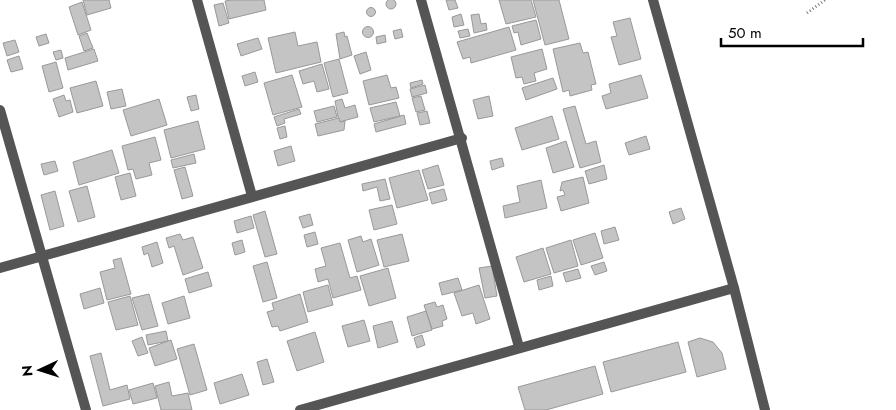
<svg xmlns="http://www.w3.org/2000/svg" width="896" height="410" font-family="Jost,sans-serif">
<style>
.building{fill:#c4c4c4;stroke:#999}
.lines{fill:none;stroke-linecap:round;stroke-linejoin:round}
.path{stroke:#777;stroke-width:3;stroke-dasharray:1 2.5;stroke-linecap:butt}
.minor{stroke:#555;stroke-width:10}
</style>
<rect width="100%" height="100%" fill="#fff"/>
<g class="building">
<circle cx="391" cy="4" r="5"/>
<path d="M83 0H109L111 8 87 15Z"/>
<path d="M231 0H264L266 10 229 19 225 1Z"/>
<path d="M446 0H455L458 8 449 10Z"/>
<path d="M499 0H531L536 17 506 24Z"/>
<path d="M533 0H559L569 39 545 45Z"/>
<path d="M82 2 91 30 78 35 69 7Z"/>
<path d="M223 3 229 23 219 26 214 5Z"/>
<circle cx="371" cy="12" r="4.5"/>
<path d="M461 14 464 25 454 27 452 17Z"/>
<path d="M479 14 481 24 486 23 487 30 474 33 471 15Z"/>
<path d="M630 18 641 59 619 65 611 37 617 36 613 22Z"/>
<path d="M536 20 541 39 521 45 518 32 514 33 512 26Z"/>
<circle cx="368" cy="32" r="5.5"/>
<path d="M509 27 516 50 471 63 470 57 463 59 457 42Z"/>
<path d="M401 29 403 37 395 39 393 31Z"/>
<path d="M468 29 470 36 460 38 458 31Z"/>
<path d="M295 32 298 46 317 42 321 62 276 73 268 38Z"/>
<path d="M344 32 345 37 347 36 352 55 340 59 336 34Z"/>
<path d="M87 33 93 48 84 51 79 36Z"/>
<path d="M46 34 49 43 39 46 36 37Z"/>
<path d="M385 35 386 42 377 44 376 37Z"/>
<path d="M258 38 262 49 241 56 237 44Z"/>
<path d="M15 40 19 52 7 56 3 43Z"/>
<path d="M580 43 583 53 588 52 596 84 591 85 592 90 570 96 569 90 563 92 553 49Z"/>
<path d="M94 49 98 61 68 70 65 58Z"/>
<path d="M542 49 547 69 534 73 536 81 524 84 522 77 516 78 511 57Z"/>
<path d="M61 50 63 58 56 60 53 52Z"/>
<path d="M366 52 371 70 360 74 354 56Z"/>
<path d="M19 56 23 69 11 72 7 60Z"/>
<path d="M339 59 348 93 333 97 324 63Z"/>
<path d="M56 62 63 88 49 92 42 66Z"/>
<path d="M322 64 329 89 317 92 314 81 303 84 299 71Z"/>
<path d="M255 72 258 82 245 86 242 76Z"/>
<path d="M292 75 302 107 273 115 264 83Z"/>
<path d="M387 75 391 88 396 87 399 98 369 105 363 81Z"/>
<path d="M641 75 648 98 606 109 602 96 611 93 609 84Z"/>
<path d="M553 78 557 89 526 100 522 88Z"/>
<path d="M422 80 423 84 411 88 410 83Z"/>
<path d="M96 81 103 106 77 113 70 88Z"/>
<path d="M425 85 427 93 412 97 410 89Z"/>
<path d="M122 89 126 106 111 109 107 92Z"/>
<path d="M64 95 66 101 70 100 73 112 59 117 53 99Z"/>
<path d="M196 95 199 109 191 111 187 97Z"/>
<path d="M421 96 425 110 416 112 412 98Z"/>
<path d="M489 96 493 116 478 119 473 100Z"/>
<path d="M159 99 167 125 131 136 123 110Z"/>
<path d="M342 99 345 108 355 105 358 117 339 122 335 101Z"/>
<path d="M396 102 400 116 374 122 370 108Z"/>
<path d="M334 106 337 117 317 122 314 111Z"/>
<path d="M575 106 586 144 596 141 601 162 580 168 563 109Z"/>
<path d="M299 109 301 114 284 119 285 123 277 126 274 117Z"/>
<path d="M427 111 430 123 420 125 417 113Z"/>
<path d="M404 115 406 124 376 132 374 124Z"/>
<path d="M552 116 559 139 522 150 515 128Z"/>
<path d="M339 118 340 122 345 121 344 130 318 136 315 124Z"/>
<path d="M198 121 205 149 171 158 164 130Z"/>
<path d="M285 126 287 137 280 139 277 128Z"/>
<path d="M646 136 650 149 629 155 625 143Z"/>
<path d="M155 137 161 160 149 163 152 175 136 179 133 169 128 170 122 146Z"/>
<path d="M566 141 574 167 553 173 546 148Z"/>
<path d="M291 146 295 161 278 166 274 151Z"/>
<path d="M112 150 119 173 79 185 73 162Z"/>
<path d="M194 154 196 163 173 168 171 160Z"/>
<path d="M502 158 504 166 492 170 490 161Z"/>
<path d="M55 161 58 171 44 175 41 164Z"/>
<path d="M438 165 444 185 428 189 422 170Z"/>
<path d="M604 165 607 179 589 184 585 171Z"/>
<path d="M185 167 193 196 182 199 174 170Z"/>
<path d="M419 170 428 200 397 208 389 178Z"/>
<path d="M130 173 136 196 121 200 115 177Z"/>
<path d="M583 177 589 203 561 211 557 197 565 195 563 190 560 191 562 182Z"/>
<path d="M385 179 390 199 380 201 377 187 363 191 362 184Z"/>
<path d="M541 180 547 208 505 218 503 206 520 202 517 186Z"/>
<path d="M87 186 95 217 78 222 69 191Z"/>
<path d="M444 189 447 200 432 204 429 193Z"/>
<path d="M55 191 64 226 50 230 41 195Z"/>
<path d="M392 205 397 224 374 230 369 210Z"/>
<path d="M681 208 685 219 673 224 669 212Z"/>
<path d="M265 211 277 254 265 257 253 215Z"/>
<path d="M310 214 313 225 303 228 299 217Z"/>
<path d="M251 216 254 228 237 233 234 221Z"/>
<path d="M615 227 619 240 604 244 601 231Z"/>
<path d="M315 232 318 244 307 247 304 235Z"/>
<path d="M595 233 603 258 581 265 573 240Z"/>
<path d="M180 234 183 240 193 237 203 268 183 275 174 246 169 248 166 238Z"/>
<path d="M402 234 409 261 384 267 377 240Z"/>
<path d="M361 236 363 242 371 239 379 265 357 272 348 240Z"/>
<path d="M242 240 245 252 235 255 232 243Z"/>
<path d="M571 240 578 266 554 273 546 248Z"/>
<path d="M157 242 163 263 152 267 148 253 144 255 142 247Z"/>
<path d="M340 243 350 278 357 276 361 290 333 298 328 279 318 282 315 269 326 266 321 248Z"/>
<path d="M543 248 551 274 524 282 516 257Z"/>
<path d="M121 258 131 294 107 300 100 272 115 268 113 260Z"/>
<path d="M267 262 277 298 263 302 253 266Z"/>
<path d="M604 262 607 271 595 275 591 266Z"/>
<path d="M492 266 497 296 485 298 479 268Z"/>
<path d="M388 268 396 298 369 306 360 276Z"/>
<path d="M578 269 581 278 566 282 563 273Z"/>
<path d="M208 272 212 286 189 293 185 279Z"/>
<path d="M551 276 553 286 539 290 537 280Z"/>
<path d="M458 278 462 290 442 295 439 283Z"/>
<path d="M328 285 333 305 308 312 303 292Z"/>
<path d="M479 285 490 319 476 324 473 313 462 316 454 293Z"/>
<path d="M100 288 104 303 84 309 80 294Z"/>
<path d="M149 294 158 326 142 330 132 298Z"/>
<path d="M300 294 308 322 280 331 278 326 272 327 267 312 274 310 272 303Z"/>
<path d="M130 296 138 325 116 330 108 302Z"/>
<path d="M184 296 190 318 168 324 162 303Z"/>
<path d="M435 302 437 307 443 305 447 319 442 321 443 326 432 329 424 305Z"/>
<path d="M426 311 432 330 412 336 407 317Z"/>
<path d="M364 320 370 341 348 347 342 326Z"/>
<path d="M392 321 398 342 378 348 373 326Z"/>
<path d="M166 331 168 341 148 345 146 335Z"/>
<path d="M315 332 324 362 297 371 287 341Z"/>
<path d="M422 335 425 345 417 348 414 338Z"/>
<path d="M142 337 148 353 138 356 132 341Z"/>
<path d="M700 338 713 342 722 353 726 369 697 377 688 342Z"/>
<path d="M171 340 177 359 155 366 149 348Z"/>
<path d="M678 342 686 372 611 392 603 362Z"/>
<path d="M194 344 207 390 190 395 177 349Z"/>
<path d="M101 353 110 390 127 385 130 399 103 406 90 356Z"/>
<path d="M267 359 274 382 263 385 257 362Z"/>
<path d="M595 366 603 394 546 410H525L518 387Z"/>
<path d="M242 374 249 395 220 404 214 383Z"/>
<path d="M169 382 172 396 188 393 192 410H161L155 386Z"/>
<path d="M153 383 157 398 133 404 129 390Z"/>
</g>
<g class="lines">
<path class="path" d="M807 13 825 0"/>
<g class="minor">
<path d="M197 0 252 196"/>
<path d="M421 0 519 347"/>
<path d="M653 0 734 288 765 410"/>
<path d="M0 110 86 410"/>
<path d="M0 268 462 138"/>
<path d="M300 410 734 288"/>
</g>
</g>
<g transform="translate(40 370) rotate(266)" stroke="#ffffff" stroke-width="4" paint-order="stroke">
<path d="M0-4L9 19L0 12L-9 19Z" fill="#000000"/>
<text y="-8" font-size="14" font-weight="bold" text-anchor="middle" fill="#000000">N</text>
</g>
<path d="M721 38v8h142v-8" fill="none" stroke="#000000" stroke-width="2.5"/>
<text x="728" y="38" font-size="15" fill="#000000" stroke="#ffffff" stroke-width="4" paint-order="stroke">50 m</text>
</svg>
